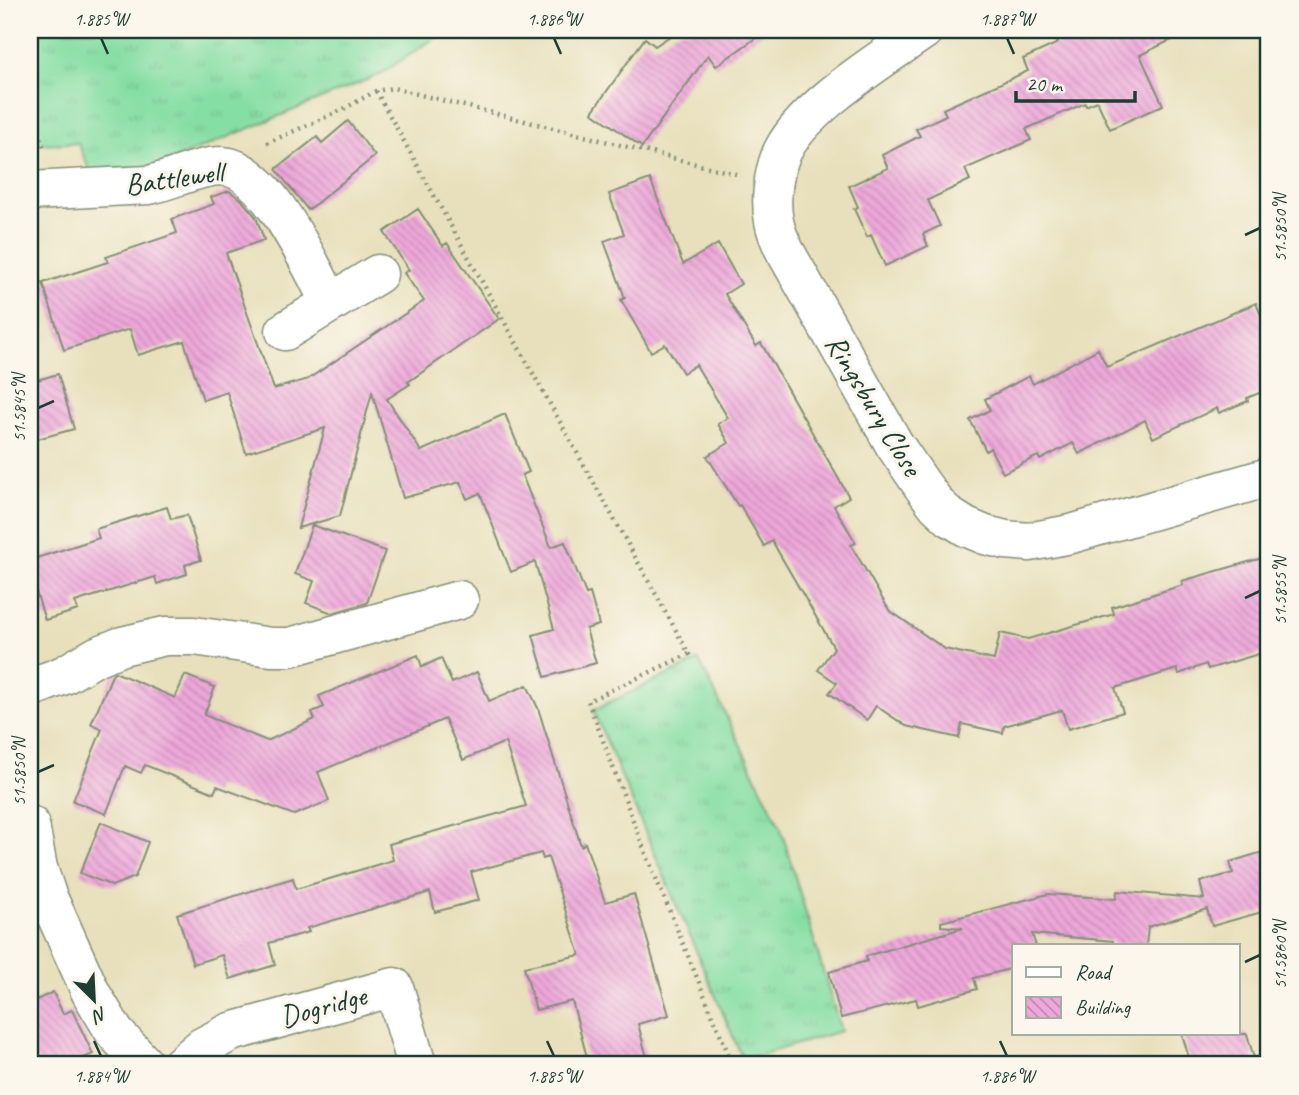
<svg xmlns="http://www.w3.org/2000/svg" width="1299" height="1095" font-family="Caveat,sans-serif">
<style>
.grass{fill:url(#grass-tufts);stroke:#528e6c;stroke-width:2}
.building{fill:url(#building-back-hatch)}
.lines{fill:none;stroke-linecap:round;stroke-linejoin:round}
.street-casing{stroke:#848e78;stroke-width:41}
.path{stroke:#848e78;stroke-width:4.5;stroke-dasharray:2 5;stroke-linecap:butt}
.street{stroke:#fff;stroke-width:38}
.ticks{fill:none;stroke:#1f3d34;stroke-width:2.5}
.labels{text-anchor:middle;stroke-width:6;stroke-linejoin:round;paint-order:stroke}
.street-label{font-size:30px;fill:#1f3d34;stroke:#fbf7ec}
.neatline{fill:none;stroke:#1f3d34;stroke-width:2.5}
.ticks-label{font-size:18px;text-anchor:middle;fill:#1f3d34}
</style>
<defs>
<pattern id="grass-tufts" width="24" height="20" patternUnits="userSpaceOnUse" patternTransform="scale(1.75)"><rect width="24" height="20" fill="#85dea3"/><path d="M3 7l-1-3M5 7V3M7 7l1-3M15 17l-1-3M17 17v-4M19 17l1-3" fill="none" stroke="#72bf8d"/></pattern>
<pattern id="building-back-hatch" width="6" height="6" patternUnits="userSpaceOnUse" patternTransform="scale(1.75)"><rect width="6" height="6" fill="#eea7da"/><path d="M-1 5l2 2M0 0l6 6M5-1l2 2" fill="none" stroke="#c089b2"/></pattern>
</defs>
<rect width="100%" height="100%" fill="#fbf7ec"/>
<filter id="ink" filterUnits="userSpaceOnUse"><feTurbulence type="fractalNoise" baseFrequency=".0143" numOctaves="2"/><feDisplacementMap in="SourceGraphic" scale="14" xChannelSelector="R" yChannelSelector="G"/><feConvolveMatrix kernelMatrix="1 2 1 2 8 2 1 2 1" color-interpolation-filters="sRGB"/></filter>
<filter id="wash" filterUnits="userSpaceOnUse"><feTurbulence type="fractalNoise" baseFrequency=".00686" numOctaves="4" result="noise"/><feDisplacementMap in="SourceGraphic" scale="28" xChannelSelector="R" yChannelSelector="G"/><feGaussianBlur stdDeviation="1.57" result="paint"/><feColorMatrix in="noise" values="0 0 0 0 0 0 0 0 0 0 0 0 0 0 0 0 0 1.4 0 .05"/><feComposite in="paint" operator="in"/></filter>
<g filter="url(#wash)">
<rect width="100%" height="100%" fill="#e8e0bc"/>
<g class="grass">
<path d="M30 30H447L379 75 160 165 91 173 78 143 30 144Z"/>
<path d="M699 660 780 826 841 1031 743 1060 593 710Z"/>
</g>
<g id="blocks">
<g class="building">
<path d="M679 30H767L716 66 708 55 642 147 592 112 645 38 655 46Z"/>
<path d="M1052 30H1192L1140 55 1163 105 1110 129 1097 101 1086 106 1085 103 1026 129 1031 140 965 169 970 180 928 200 940 226 923 234 928 246 885 266 871 235 867 237 854 209 858 207 849 186 888 168 882 155 920 136 916 129 946 115 943 109 1028 71 1023 59 1058 43Z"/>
<path d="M348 121 375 156 308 210 276 169 317 137 322 143Z"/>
<path d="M650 179 683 264 718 244 741 284 725 294 756 346 761 343 849 497 834 506 856 543 851 545 889 610 945 649 994 660 1000 633 1028 639 1114 614 1112 607 1183 585 1182 581 1269 556V651L1208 669 1206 664 1179 674 1177 669 1115 688 1123 712 1068 729 1062 710 1004 726 1003 733 962 724 959 738 906 726 876 706 867 720 829 693 837 683 818 670 834 648 772 541 764 546 740 505 738 506 707 456 729 443 718 424 728 418 696 365 683 373 665 344 651 352 621 300 625 298 604 241 624 234 609 194Z"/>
<path d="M229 191 241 199 256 217 264 240 226 253 274 389 308 379 424 301 404 273 409 270 384 232 418 209 443 246 447 243 499 319 408 382 410 384 387 399 421 451 505 414 529 472 522 475 551 547 565 542 586 594 590 593 599 625 586 629 596 663 545 677 533 635 554 629 535 562 511 572 480 493 467 499 460 482 403 498 372 392 340 516 298 528 325 428 246 453 227 392 203 400 184 341 138 355 130 329 64 350 43 283 108 262 106 257 177 233 172 219 214 204 211 197Z"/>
<path d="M1256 303 1269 335V389L1247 398 1248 401 1219 413 1217 408 1153 438 1145 420 1079 454 1073 443 1040 460 1038 456 1003 473 990 448 986 451 970 420 990 410 985 399 1029 376 1033 384 1098 349 1107 367Z"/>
<path d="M58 374 74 429 30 441V382Z"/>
<path d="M167 507 171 519 187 515 201 560 185 565 187 574 157 584 155 577 75 602 78 610 45 620 30 573V560L99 538 96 529Z"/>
<path d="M312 525 385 551 367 603 332 613 306 603 314 581 295 574Z"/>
<path d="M418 655 422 667 441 658 452 683 477 672 489 701 527 685 538 708 581 846 585 843 605 902 634 894 669 1015 638 1024 649 1065H589L572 1001 536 1010 524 967 580 955 548 857 543 859 541 853 471 872 479 900 435 912 430 892 307 928 309 932 269 943 275 965 230 979 222 955 193 964 177 914 293 878 296 889 393 860 389 844 526 806 505 742 463 760 445 719 318 772 329 801 294 815 217 786 214 793 145 765 141 773 125 766 106 814 73 801 102 729 91 724 113 673 115 672 175 698 185 675 215 687 204 715 267 741 315 719 312 712 324 707 319 696Z"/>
<path d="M101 822 148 842 135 877 112 886 80 873Z"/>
<path d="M1269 850V910L1212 926 1207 909 1148 927 1146 946H1113V941L1032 934 1036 946H1014V968L974 978 977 989 918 1006 916 999 841 1018 829 972 867 961 866 956 963 928 941 926V922L1048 894 1116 899 1117 891 1204 899 1200 882 1233 873 1230 862Z"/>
<path d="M53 992 63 1014 72 1010 93 1054 67 1065H30V1003Z"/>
<path d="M1182 1034H1247L1256 1065H1191Z"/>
</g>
</g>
</g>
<g filter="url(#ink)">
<use href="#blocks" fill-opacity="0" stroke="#848e78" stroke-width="2"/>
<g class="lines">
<defs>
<g id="street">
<path d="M924 30C884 58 797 111 780 157 773 175 770 202 774 221 776 232 780 241 785 251L894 444 922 485 937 505 950 517 966 527 985 535 1006 540 1029 542 1071 534 1269 477"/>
<path d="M30 191 149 185C173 180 198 166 222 166 267 167 312 268 330 303"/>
<path d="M285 331 378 274"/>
<path d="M30 688 64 675 97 656 122 646 165 636H194L271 647H290L459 600"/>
<path d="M30 825 38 868 47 895 91 993 115 1033 145 1065"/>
<path d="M181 1065 202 1047 231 1032 394 987 417 1065"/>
</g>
</defs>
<use href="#street" class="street-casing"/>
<g class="path">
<path d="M376 91 689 654 588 701 642 844 733 1065"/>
<path d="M30 112 45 150"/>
<path d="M267 143 342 110 376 91 393 88 736 174"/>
</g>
<use href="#street" class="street"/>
</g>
</g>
<path class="ticks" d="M101 38 108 54M554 38 561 54M1007 38 1014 54M1245 235 1260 228M38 408 54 401M1245 598 1260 591M38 772 54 765M1245 962 1260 955M94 1041 101 1056M547 1041 554 1056M1000 1041 1007 1056"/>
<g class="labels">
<g class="street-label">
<text transform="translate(174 178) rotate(-8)" y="10">Battlewell</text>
<text transform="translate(874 405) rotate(59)" y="10">Ringsbury Close</text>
<text transform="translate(323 1006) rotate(-15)" y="10">Dogridge</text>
</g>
</g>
<rect width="1299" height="1095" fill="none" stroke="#fbf7ec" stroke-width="77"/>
<rect x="1012" y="944" width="228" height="91" fill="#fbf7ec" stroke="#a3ada2" stroke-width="2"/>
<rect x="1026" y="967" width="35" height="10" fill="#ffffff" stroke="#a3ada2" stroke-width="2"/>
<text x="1075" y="979" font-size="21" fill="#1f3d34">Road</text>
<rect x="1026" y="997" width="35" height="21" fill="url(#building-back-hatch)" stroke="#a3ada2" stroke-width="2"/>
<text x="1075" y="1014" font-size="21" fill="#1f3d34">Building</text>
<g transform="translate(94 1000) rotate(156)" stroke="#fbf7ec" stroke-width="5" paint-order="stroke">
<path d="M0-5L12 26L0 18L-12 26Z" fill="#1f3d34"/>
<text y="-10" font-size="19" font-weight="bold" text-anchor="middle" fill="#1f3d34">N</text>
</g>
<path d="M1016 91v10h119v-10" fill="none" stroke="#1f3d34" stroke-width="3.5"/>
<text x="1026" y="91" font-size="21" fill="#1f3d34" stroke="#fbf7ec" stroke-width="5" paint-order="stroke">20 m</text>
<rect x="38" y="38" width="1222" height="1018" class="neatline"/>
<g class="ticks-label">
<text x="101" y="25">1.885°W</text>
<text x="554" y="25">1.886°W</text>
<text x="1007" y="25">1.887°W</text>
<text transform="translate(1280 228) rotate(-90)" y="6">51.5850°N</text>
<text transform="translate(19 408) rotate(-90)" y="6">51.5845°N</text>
<text transform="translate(1280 591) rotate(-90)" y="6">51.5855°N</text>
<text transform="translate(19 772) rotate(-90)" y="6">51.5850°N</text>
<text transform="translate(1280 955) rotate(-90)" y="6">51.5860°N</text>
<text x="101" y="1082">1.884°W</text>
<text x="554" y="1082">1.885°W</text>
<text x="1007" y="1082">1.886°W</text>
</g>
</svg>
